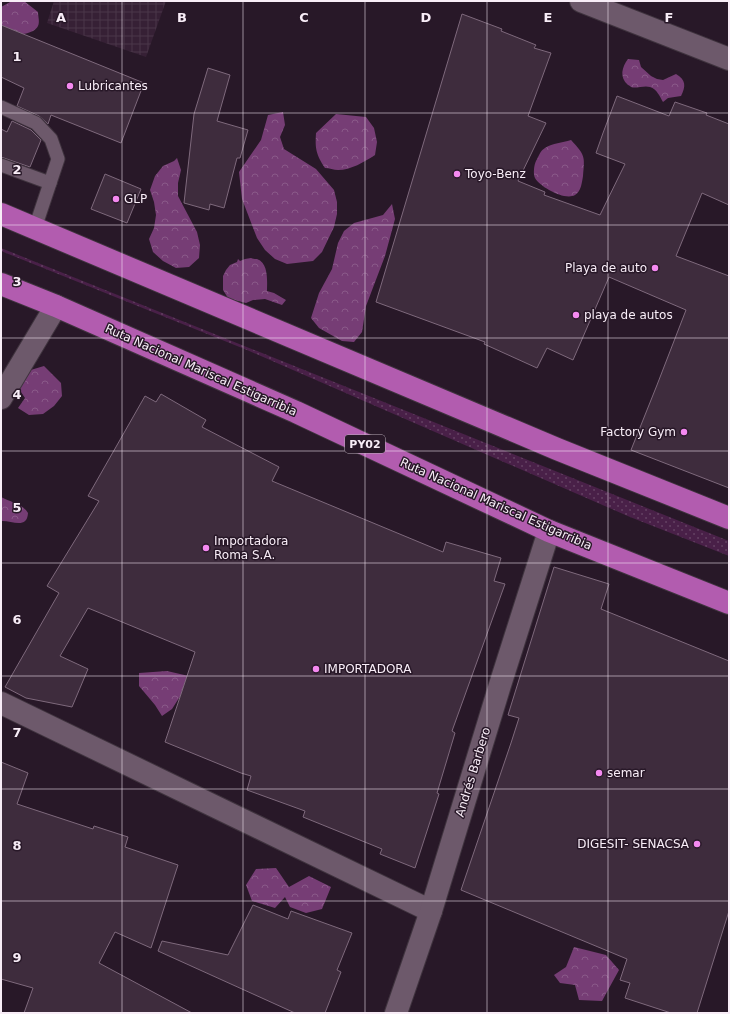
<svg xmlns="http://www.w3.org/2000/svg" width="730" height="1014" font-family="'DejaVu Sans',sans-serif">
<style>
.industrial{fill:url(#industrial-grid)}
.grass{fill:url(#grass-dots)}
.forest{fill:url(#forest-crowns)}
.building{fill:#3e2c3d;stroke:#7e697c}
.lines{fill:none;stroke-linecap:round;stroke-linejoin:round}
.service-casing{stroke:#3f333e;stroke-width:15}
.minor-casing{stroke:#3f333e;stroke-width:24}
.trunk-casing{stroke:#3f333e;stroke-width:24}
.service{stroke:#6d596b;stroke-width:13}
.minor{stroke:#6d596b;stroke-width:22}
.trunk{stroke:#b25caf;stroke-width:22}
.grid{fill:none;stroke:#f8edf7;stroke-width:1;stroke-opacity:0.55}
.poi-dot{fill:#f489f0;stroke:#281828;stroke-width:1.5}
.labels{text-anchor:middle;stroke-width:3;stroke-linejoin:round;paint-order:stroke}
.shield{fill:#281828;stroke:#baadb9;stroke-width:1}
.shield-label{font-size:11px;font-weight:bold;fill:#f8edf7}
.poi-label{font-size:12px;fill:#f8edf7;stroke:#281828;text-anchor:start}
.street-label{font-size:12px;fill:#f8edf7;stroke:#281828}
.grid-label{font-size:13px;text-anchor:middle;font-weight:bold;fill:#f8edf7;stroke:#281828;stroke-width:3;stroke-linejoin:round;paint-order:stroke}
</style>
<defs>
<pattern id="industrial-grid" width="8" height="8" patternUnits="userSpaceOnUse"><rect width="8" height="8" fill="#362035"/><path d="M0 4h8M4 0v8" fill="none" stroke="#4a3649"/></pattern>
<pattern id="grass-dots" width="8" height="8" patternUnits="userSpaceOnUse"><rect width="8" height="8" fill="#492048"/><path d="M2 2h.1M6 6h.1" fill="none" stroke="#644163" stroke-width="1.8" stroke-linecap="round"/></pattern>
<pattern id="forest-crowns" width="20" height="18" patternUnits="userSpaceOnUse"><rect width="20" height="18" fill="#763d75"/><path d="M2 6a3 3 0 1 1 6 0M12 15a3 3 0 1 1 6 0" fill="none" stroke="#8a5989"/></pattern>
</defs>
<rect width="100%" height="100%" fill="#281828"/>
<path class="industrial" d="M54 1H166L146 57 47 23Z"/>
<path class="grass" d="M1 248 729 541V556L630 517 247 350 1 251Z"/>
<g class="forest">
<path d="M12 1H24L38 12C38 16 40 22 38 26 33 36 11 35 1 35V7Z"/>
<path d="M628 59 639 60 641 67 651 76 657 79 663 80 676 74C686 80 686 86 681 96L668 98 663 102C660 97 657 89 650 87 644 85 636 89 631 87 630 86 629 85 628 85 619 77 622 67 628 59Z"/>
<path d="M283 112 285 125 280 137 284 149 316 169 334 190 337 202V214L334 227 322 252 313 261 287 264 275 259 265 250 257 238 242 199 239 172 261 140 268 115Z"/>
<path d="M336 114 366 117 374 128 377 142 375 155C364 162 351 170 338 170 334 170 329 168 325 168 316 154 315 149 316 133Z"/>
<path d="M571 140C585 155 585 156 583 176 582 182 581 192 575 195 565 201 540 187 535 178 533 174 534 165 536 161 539 156 540 151 545 148 553 143 562 143 571 140Z"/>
<path d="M177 158 181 170 178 183V196L197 232 200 245 199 258 189 267 176 268 163 261 153 252 149 239 154 228 156 215 154 202 150 190 155 176 163 166 174 161Z"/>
<path d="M392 204 395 219 385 256 366 306 362 332 354 342 342 341 319 328 311 318 319 293 332 269 338 243 344 231 354 223 383 215Z"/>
<path d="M251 258C253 259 255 259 257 259 269 263 267 282 267 291L274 293 286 300 282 305 265 299 253 300 246 303 234 300 228 298 223 290V276L226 270 230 265 237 262 238 259 240 261 245 259Z"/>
<path d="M44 366 61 383 62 396 54 406 43 414 29 415 18 408 25 398 19 389 24 372Z"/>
<path d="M1 497C10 502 23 504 28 513 27 530 11 520 1 521Z"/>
<path d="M167 671 193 677 189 688 179 698 172 709 162 716 155 705 139 686V673Z"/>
<path d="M276 868 289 887 309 876 331 887 322 909 306 913 290 907 285 897 275 908 252 901 246 885 256 869Z"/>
<path d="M574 947 606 955 619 970 602 1001 579 1000 575 985 560 983 554 975 566 967Z"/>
</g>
<g class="building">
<path d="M462 14 502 29 501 31 536 45 534 48 551 53 528 116 546 123 518 181 545 192 544 195 600 215 625 164 596 153 603 133 617 96 669 116 675 102 707 113 706 115 729 124V205L702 193 676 256 729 276V488L631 450 657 385 686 310 609 277 573 360 547 348 537 368 484 344 485 342 376 302Z"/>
<path d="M1 25 144 83 121 143 51 115 48 124 39 116 17 106 24 88 1 77Z"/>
<path d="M208 68 230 75 217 121 248 130 240 158H237L224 208 210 204 209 210 184 203 194 114Z"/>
<path d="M12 121 31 130 41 140 30 167 1 157V129L7 132Z"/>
<path d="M105 174 141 189 127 223 91 209Z"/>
<path d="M161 394 206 420 202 427 279 467 272 481 443 552 446 542 501 558 494 581 505 584 452 731 455 733 437 793 439 794 415 868 380 854 382 849 303 817 305 811 247 790 251 776 241 773 165 742 195 652 88 608 60 656 88 669 72 707 26 698 5 687 59 593 47 586 99 501 88 496 145 396 156 402Z"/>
<path d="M554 567 609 584 601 609 729 661V911L697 1013H671L625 998 630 983 620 980 627 959 461 890 511 743 519 718 508 715Z"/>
<path d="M1 762 28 773 17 804 93 829 94 826 128 837 125 847 178 865 151 948 115 932 99 963 192 1013H24L33 988 1 979Z"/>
<path d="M253 905 288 919 291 911 352 933 337 970 341 972 325 1013H295L158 951 162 941 228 955Z"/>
</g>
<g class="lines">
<defs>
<g id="service">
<path d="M1 107 36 123 51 139 58 159 35 228"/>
<path d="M1 165 50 183"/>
</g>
<g id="minor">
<path d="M581 1 729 59"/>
<path d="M1 398 56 306"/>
<path d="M1 703 431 911"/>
<path d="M396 1013 431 911 500 685 549 531"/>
</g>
<g id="trunk">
<path d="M1 214 557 449 729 518"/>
<path d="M1 284 56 306 296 412 549 531 729 603"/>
</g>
</defs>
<use href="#service" class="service-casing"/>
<use href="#minor" class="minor-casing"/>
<use href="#trunk" class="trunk-casing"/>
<use href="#service" class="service"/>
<use href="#minor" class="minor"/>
<use href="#trunk" class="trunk"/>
</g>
<path class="grid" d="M122 1V1013M243 1V1013M365 1V1013M487 1V1013M608 1V1013M1 113H729M1 225H729M1 338H729M1 451H729M1 563H729M1 676H729M1 789H729M1 901H729"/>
<g class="poi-dot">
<circle cx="70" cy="86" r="4"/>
<circle cx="457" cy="174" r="4"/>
<circle cx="116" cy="199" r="4"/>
<circle cx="655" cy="268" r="4"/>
<circle cx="576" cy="315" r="4"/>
<circle cx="684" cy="432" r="4"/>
<circle cx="206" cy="548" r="4"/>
<circle cx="316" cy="669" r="4"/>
<circle cx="599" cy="773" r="4"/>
<circle cx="697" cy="844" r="4"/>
</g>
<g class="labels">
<rect class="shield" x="345" y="435" width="40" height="18" rx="3"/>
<g class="shield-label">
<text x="365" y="448">PY02</text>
</g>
<g class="poi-label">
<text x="78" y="90">Lubricantes</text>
<text x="465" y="178">Toyo-Benz</text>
<text x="124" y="203">GLP</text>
<text x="647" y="272" text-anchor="end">Playa de auto</text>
<text x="584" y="319">playa de autos</text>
<text x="676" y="436" text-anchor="end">Factory Gym</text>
<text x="214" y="545">Importadora<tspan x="214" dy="14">Roma S.A.</tspan></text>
<text x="324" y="673">IMPORTADORA</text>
<text x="607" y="777">semar</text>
<text x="689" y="848" text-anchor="end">DIGESIT- SENACSA</text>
</g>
<g class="street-label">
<text transform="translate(201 370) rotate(24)" y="4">Ruta Nacional Mariscal Estigarribia</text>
<text transform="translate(496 504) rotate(24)" y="4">Ruta Nacional Mariscal Estigarribia</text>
<text transform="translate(473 772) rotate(-73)" y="4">Andrés Barbero</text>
</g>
</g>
<g class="grid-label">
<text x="61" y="22">A</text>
<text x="182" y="22">B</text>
<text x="304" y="22">C</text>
<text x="426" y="22">D</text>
<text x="548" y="22">E</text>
<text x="669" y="22">F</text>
<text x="17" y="61">1</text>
<text x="17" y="174">2</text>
<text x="17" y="286">3</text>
<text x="17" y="399">4</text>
<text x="17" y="512">5</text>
<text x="17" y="624">6</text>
<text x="17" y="737">7</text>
<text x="17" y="850">8</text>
<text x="17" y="962">9</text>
</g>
<rect width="730" height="1014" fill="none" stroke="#f8edf7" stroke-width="4"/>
</svg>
